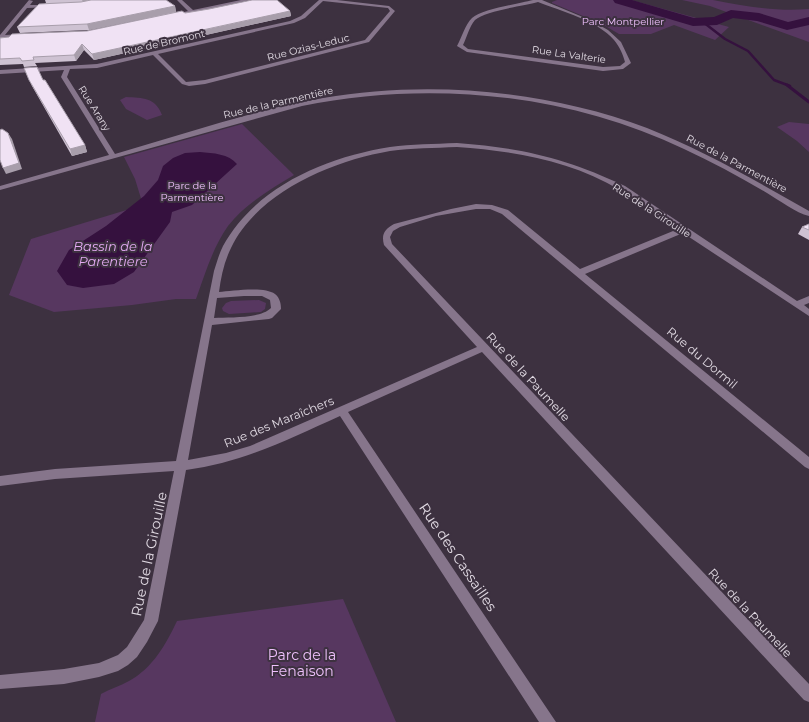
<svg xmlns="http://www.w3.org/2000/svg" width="809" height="722" font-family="Montserrat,sans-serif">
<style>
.green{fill:#573760}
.water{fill:#35113e}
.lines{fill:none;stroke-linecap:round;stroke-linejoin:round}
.stream-far1{stroke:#35113e;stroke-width:2.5}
.stream{stroke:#35113e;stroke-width:3}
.river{fill:#35113e;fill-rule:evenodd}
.minor{fill:#86758b;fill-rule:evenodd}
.wall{fill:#cec2d2}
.shaded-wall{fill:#a89eab}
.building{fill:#f0e2f4;stroke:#a89eab}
.labels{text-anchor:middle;stroke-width:4;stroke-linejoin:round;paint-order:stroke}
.far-park-label{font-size:10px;fill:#eec0fb;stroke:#3d3140}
.far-street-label{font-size:10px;fill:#e1dae3;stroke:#3d3140}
.street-label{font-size:12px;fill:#e1dae3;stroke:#3d3140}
.water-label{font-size:13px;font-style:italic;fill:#e5abf4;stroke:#3d3140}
.near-street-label{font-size:14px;fill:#e1dae3;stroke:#3d3140}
.near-park-label{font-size:14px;fill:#eec0fb;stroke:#3d3140}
</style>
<rect width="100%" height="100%" fill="#3d3140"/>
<g class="green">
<path d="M557 0H631L729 27 715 40 674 25 651 34H619L602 24 552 3V2Z"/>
<path d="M682 0C692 0 704 0 713 0 745 6 776 12 809 9V42L710 6Z"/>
<path d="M126 97C143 98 155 97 162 115L147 120 126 109 120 100Z"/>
<path d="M789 122 809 124V152L797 141 777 127Z"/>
<path d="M242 124 294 175C271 189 245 204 228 226 213 247 205 274 196 299H176L132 305 54 312 9 295 31 239 143 205 135 179 124 157Z"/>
<path d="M259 300 266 303 265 309 261 312 229 314 223 311 222 308 226 303 231 301Z"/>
<path d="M343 599 396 722H95L101 694C110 689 120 686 129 681 153 668 166 644 177 621Z"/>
</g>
<path class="water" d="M200 152C213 153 229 154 237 164L192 205 172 212 170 222 134 272 114 284 83 288 67 285 57 271 69 250 106 226 144 196 158 180 163 166 173 158 185 153Z"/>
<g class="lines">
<path class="stream-far1" d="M703 22 725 39 748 51 774 80 790 86"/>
<path class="stream" d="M787 85 809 102"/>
<path class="river" d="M613 0H632L694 18 714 17 731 10 759 13 788 22 809 17V25L787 30 757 21 733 18 717 25 693 26 615 3Z"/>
<g class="minor">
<path d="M29 0 33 1 30 5H49L51 6 49 7 27 8 5 35 22 34 24 35V37L0 39V35Z"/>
<path d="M177 0H182L193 10 241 0H250L182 15 180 13 188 11Z"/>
<path d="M319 0H337L389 6 395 11 369 42 205 84 189 86 182 84 153 55 97 68 70 69 67 77 115 154C184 134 253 110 323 98 429 80 546 90 647 128 703 150 756 181 809 211V216C796 213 779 200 767 193 740 177 712 162 684 149 566 93 429 80 302 106L0 190V186L109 155 61 77 64 70 0 74V70L97 64 290 21 301 16ZM323 1 388 8 390 11 365 40 205 80 186 82 158 54 294 23 305 18Z"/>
<path d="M533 0H542L590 20 608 30 621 42 631 63 623 69 603 71 467 52 457 46C462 37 465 25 472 18 482 9 518 4 533 0ZM538 2C561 11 598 21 614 40 620 47 623 55 625 62L620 66 603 67 468 49 463 45C467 37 469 27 475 20 485 11 523 6 538 2Z"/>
<path d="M457 143C522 148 565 158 625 186L797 301 809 296V303L804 305 809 309V316L683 233 585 274 809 457V469L805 467 502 214 490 209H476L436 216 400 227 393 231 390 237 392 244 809 684V702L804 700 482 352 348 412 556 722H539L340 416C289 439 242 463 186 470L158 621 147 642 137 657 128 665 118 671 99 677 64 684 0 689V675L64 669 99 663 118 655 127 647 144 620 174 471 55 479 0 486V476L55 469 176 461 214 271C217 262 219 254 223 246 256 186 327 157 390 147 412 144 434 144 457 143ZM457 147C513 151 570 160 620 190 640 202 659 216 678 229L580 269 508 210 492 205 476 204 451 209 394 224C385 229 381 234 384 245L477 347 250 446 226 453 188 460 212 325 269 319 272 318 281 309C281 304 280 298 275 294 264 286 232 291 219 292 221 277 224 262 231 248 258 192 332 161 390 151 412 148 434 148 457 147ZM244 296H262L270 300 271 308C260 319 229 317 214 318L217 298Z"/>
</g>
</g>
<g class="wall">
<path d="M45 0H166L175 6 176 12 185 13 290 11 291 16 94 60 84 50 76 61 35 63 37 66 24 67 23 64 0 65V38L87 31 175 12 89 30 20 33 17 27 46 3Z"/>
<path d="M24 68 43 80 85 145 87 152 72 156 32 86Z"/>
<path d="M809 224V240L798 234 802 227Z"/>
</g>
<g class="shaded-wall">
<path d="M82 0H95L83 2Z"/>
<path d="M175 6 176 12 89 30 87 24Z"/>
<path d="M290 11 291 16 94 60 92 54Z"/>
<path d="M82 44 84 50 76 61 74 55Z"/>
<path d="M8 133 12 139 22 169 6 174 3 168Z"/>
<path d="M85 145 87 152 72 156 70 149Z"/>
</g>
<g class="building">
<path d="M91 0H166L175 6 87 24 17 27 39 4 81 2Z"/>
<path d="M252 0H277L290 11 92 54 82 44 74 55 33 57 34 60 22 61 20 58 0 59V38L9 37 12 34 87 31 182 11 185 13 209 9Z"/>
<path d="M37 67 43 80H45L85 145 70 149 29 80 24 68Z"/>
<path d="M2 129 8 133 19 163 3 168 0 160V130Z"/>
<path d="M809 224V230L802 227Z"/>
</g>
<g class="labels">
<g class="far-park-label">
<text x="623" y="25">Parc Montpellier</text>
<text x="192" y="189">Parc de la<tspan x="192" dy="12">Parmentière</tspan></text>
</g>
<g class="far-street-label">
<text transform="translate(164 42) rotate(-13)" y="4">Rue de Bromont</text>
<text transform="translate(308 47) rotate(-14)" y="4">Rue Ozias-Leduc</text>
<text transform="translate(569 54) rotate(8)" y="4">Rue La Valterie</text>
<text transform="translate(278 102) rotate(-13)" y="4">Rue de la Parmentière</text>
<text transform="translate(95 108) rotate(58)" y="4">Rue Arany</text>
<text transform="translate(737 163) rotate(28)" y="4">Rue de la Parmentière</text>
<text transform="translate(652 210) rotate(33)" y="4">Rue de la Girouille</text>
</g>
<g class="street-label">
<text transform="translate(702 358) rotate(40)" y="4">Rue du Dormil</text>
<text transform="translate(528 377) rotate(47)" y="4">Rue de la Paumelle</text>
<text transform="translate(279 422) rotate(-22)" y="4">Rue des Maraîchers</text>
<text transform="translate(750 613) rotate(47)" y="4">Rue de la Paumelle</text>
</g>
<g class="water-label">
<text x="113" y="251">Bassin de la<tspan x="113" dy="15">Parentiere</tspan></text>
</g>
<g class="near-street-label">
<text transform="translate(149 554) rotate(-78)" y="5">Rue de la Girouille</text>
<text transform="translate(458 557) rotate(56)" y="5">Rue des Cassailles</text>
</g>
<g class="near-park-label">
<text x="302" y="660">Parc de la<tspan x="302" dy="16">Fenaison</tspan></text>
</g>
</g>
</svg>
